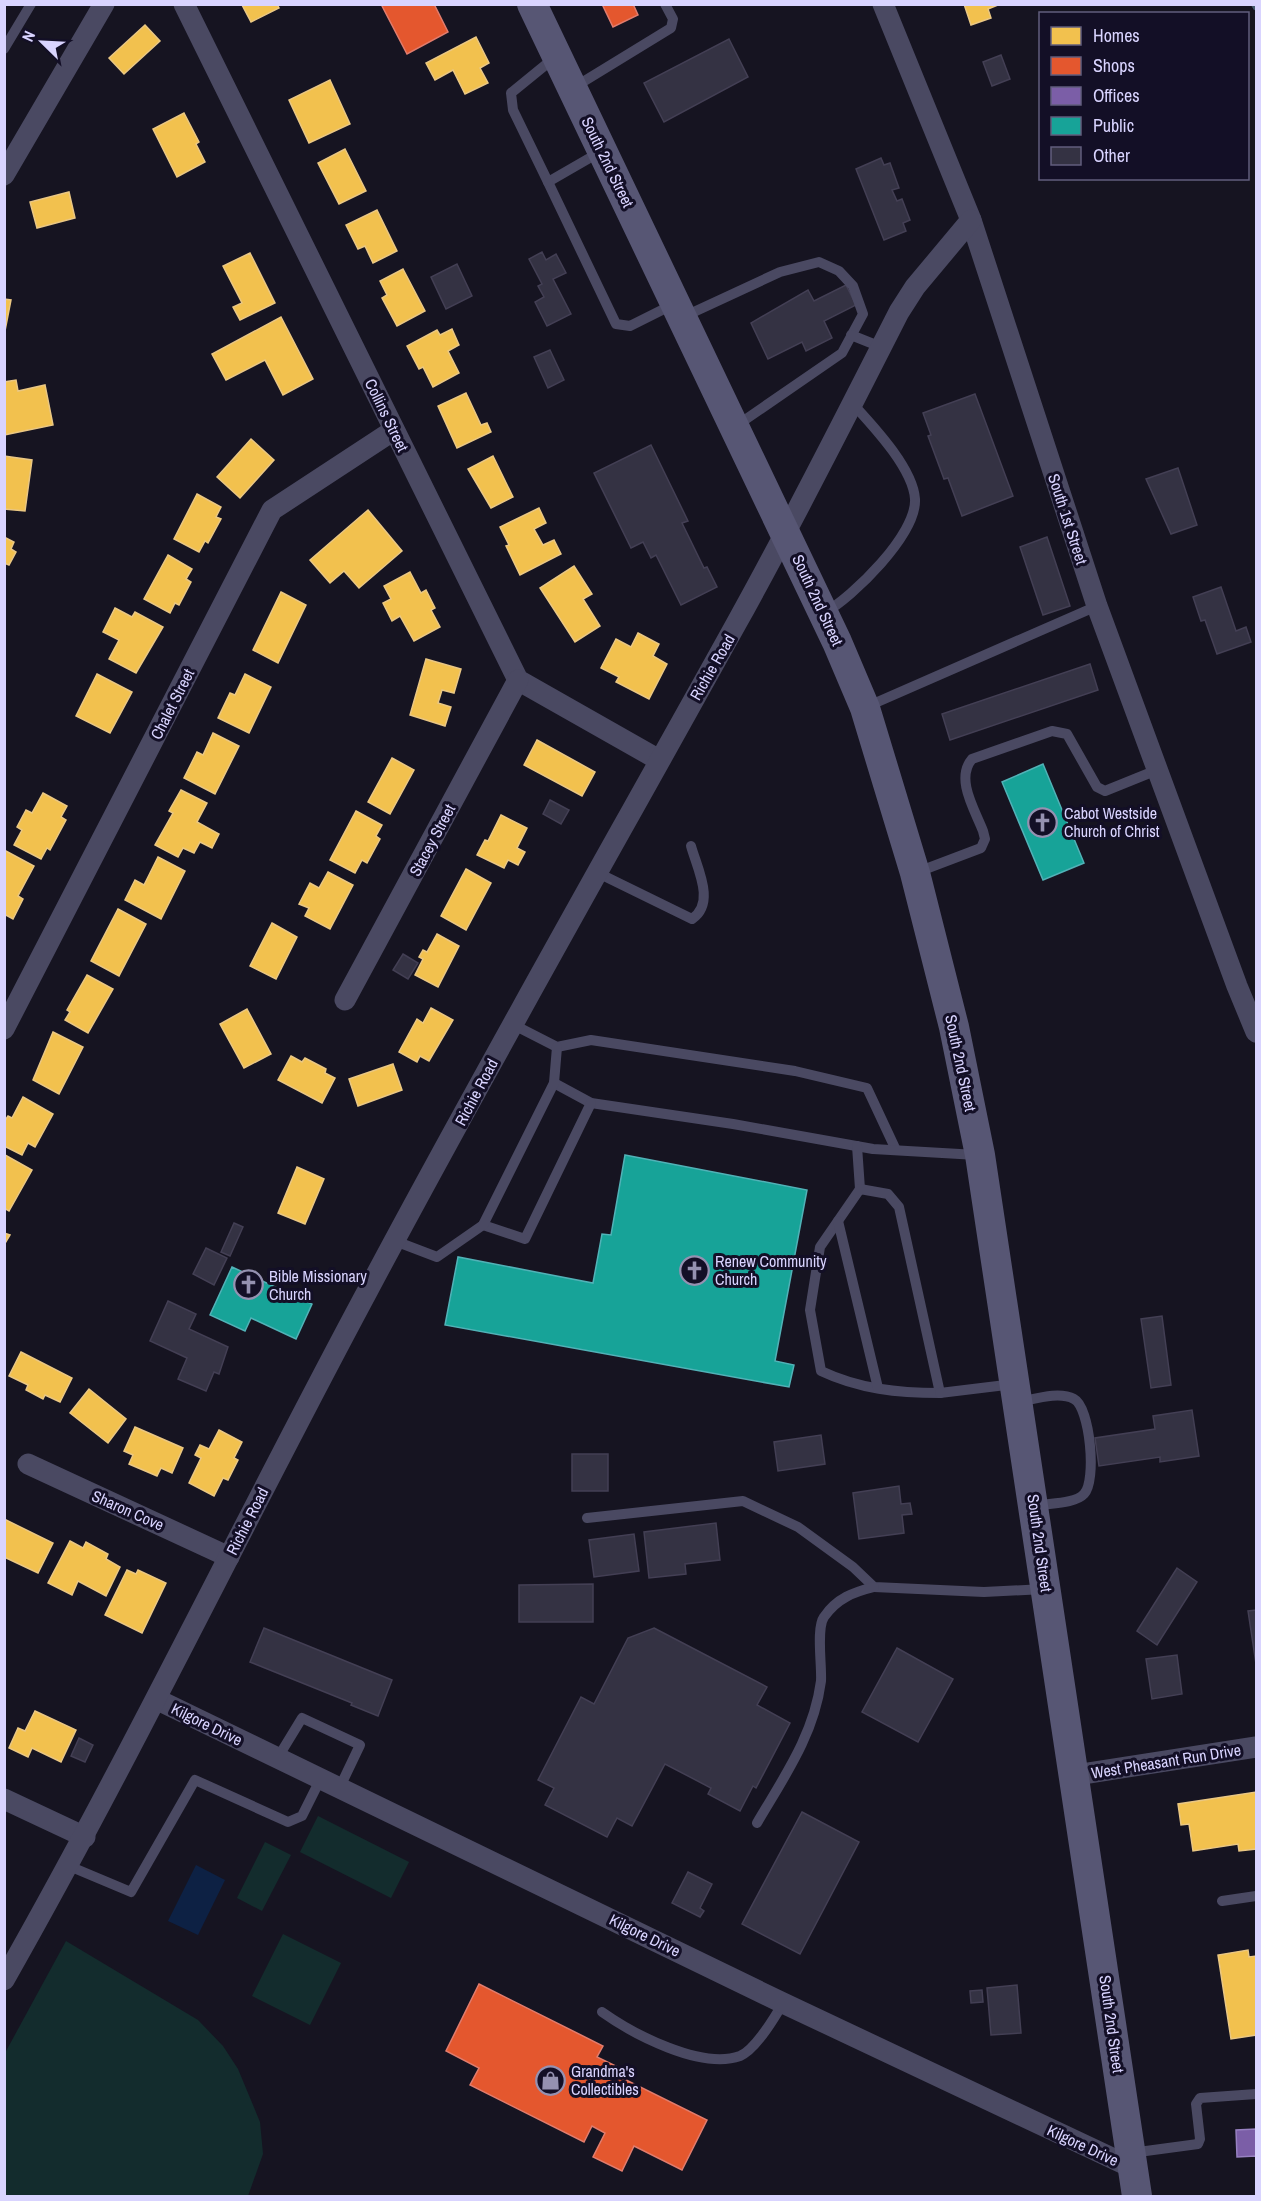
<svg xmlns="http://www.w3.org/2000/svg" width="1261" height="2201" font-family="'Archivo Narrow',sans-serif">
<style>
.green{fill:#132c2d}
.water{fill:#0d2144}
.homes{fill:#f2c14e;stroke:#eac783;stroke-width:1.5}
.shops{fill:#e4572e;stroke:#e17c6d;stroke-width:1.5}
.offices{fill:#7b5ea7;stroke:#9781c1;stroke-width:1.5}
.public{fill:#17a398;stroke:#51b2b7;stroke-width:1.5}
.building{fill:#343243;stroke:#433f54;stroke-width:1.5}
.lines{fill:none;stroke-linecap:round;stroke-linejoin:round}
.service{stroke:#4a4962;stroke-width:10}
.minor{stroke:#4a4962;stroke-width:21}
.secondary{stroke:#575674;stroke-width:30}
.rail{stroke:#43596b;stroke-width:4.5;stroke-dasharray:9 8;stroke-linecap:butt}
.labels{text-anchor:middle;stroke-width:6;stroke-linejoin:round;paint-order:stroke}
.street-label{font-size:16px;fill:#d9d4ff;stroke:#130f26}
.poi-label{font-size:16px;fill:#d9d4ff;stroke:#130f26;text-anchor:start}
</style>
<rect width="100%" height="100%" fill="#161421"/>
<g class="green">
<path d="M318 1816 409 1862 391 1898 300 1852Z"/>
<path d="M265 1842 291 1855 262 1911 237 1898Z"/>
<path d="M283 1934 341 1963 310 2025 252 1996Z"/>
<path d="M66 1941 198 2020 223 2046 238 2069 260 2122 263 2154 248 2196H5V2053Z"/>
</g>
<path class="water" d="M196 1865 225 1880 198 1935 168 1921Z"/>
<g class="homes">
<path d="M237 4H277L279 8 251 22 242 5Z"/>
<path d="M964 4H997L998 5 988 9 991 18 971 25Z"/>
<path d="M145 25 160 41 124 74 109 58Z"/>
<path d="M476 37 489 63 480 68 488 83 465 94 453 70 435 80 426 63Z"/>
<path d="M330 80 350 124 309 143 289 100Z"/>
<path d="M184 113 199 142 196 144 205 162 177 177 153 129Z"/>
<path d="M345 149 366 191 339 204 318 163Z"/>
<path d="M69 192 75 218 37 228 30 202Z"/>
<path d="M377 210 397 251 373 263 365 246 358 249 346 225Z"/>
<path d="M250 253 275 303 240 320 233 307 242 303 223 266Z"/>
<path d="M403 269 425 311 397 326 382 298 387 295 380 281Z"/>
<path d="M4 299 11 300 4 336Z"/>
<path d="M281 317 313 379 283 395 265 360 226 380 212 354Z"/>
<path d="M452 329 459 345 448 351 459 373 433 387 423 367 419 369 407 346 437 330 440 335Z"/>
<path d="M16 380 18 391 45 385 53 425 4 435V382Z"/>
<path d="M466 393 481 425 487 423 491 432 457 448 438 406Z"/>
<path d="M251 439 274 460 240 498 217 477Z"/>
<path d="M4 456 32 460 25 511 4 509Z"/>
<path d="M493 456 513 497 491 508 468 469Z"/>
<path d="M197 494 221 507 216 517 221 519 208 543 205 541 199 552 174 539Z"/>
<path d="M539 508 546 523 534 529 543 545 554 540 561 554 520 575 506 546 509 545 500 527Z"/>
<path d="M368 510 402 551 359 588 344 571 330 583 310 560Z"/>
<path d="M4 537 14 542 11 549 16 552 9 565 4 563Z"/>
<path d="M168 555 192 569 186 579 191 582 179 605 175 603 170 613 144 599Z"/>
<path d="M574 566 592 594 583 599 600 626 575 642 540 588Z"/>
<path d="M410 572 421 593 426 590 435 608 431 610 440 627 414 641 400 616 392 621 383 603 391 599 384 586Z"/>
<path d="M281 592 306 605 278 663 253 650Z"/>
<path d="M115 608 132 617 135 612 163 627 136 673 109 659 119 640 103 632Z"/>
<path d="M638 633 659 644 653 656 667 664 649 699 616 682 619 677 601 668 616 639 631 647Z"/>
<path d="M426 659 461 669 454 693 442 690 438 703 451 707 445 726 410 715Z"/>
<path d="M97 674 132 692 110 733 76 716Z"/>
<path d="M245 674 271 687 249 733 218 718 230 693 235 695Z"/>
<path d="M213 733 239 746 215 794 184 778 197 752 203 755Z"/>
<path d="M537 740 595 772 582 796 524 765Z"/>
<path d="M392 758 414 770 390 814 368 802Z"/>
<path d="M181 790 207 803 197 822 219 834 212 848 200 842 194 853 183 848 178 857 155 845 173 813 169 811Z"/>
<path d="M43 793 67 806 61 817 66 820 50 850 47 848 41 859 14 845 22 830 17 827 26 810 32 813Z"/>
<path d="M356 811 382 825 376 836 380 839 367 863 362 860 355 873 330 860Z"/>
<path d="M501 815 527 828 517 848 525 852 518 865 508 860 504 868 477 855 485 840 488 841Z"/>
<path d="M4 850 34 866 18 896 23 899 13 919 4 914Z"/>
<path d="M158 857 185 871 161 919 125 900 135 880 144 885Z"/>
<path d="M466 869 491 883 466 930 441 916Z"/>
<path d="M328 872 353 885 330 929 305 916 309 908 299 904 310 883 319 888Z"/>
<path d="M118 909 146 924 119 976 91 961Z"/>
<path d="M272 923 297 937 276 979 250 966Z"/>
<path d="M437 934 459 946 438 987 415 975 423 959 419 957 423 950 427 952Z"/>
<path d="M87 975 113 989 88 1033 65 1020 70 1012 67 1010Z"/>
<path d="M431 1008 453 1020 429 1061 420 1056 417 1062 399 1052 417 1019 423 1023Z"/>
<path d="M247 1009 271 1054 244 1068 220 1024Z"/>
<path d="M53 1032 83 1047 59 1094 33 1080Z"/>
<path d="M291 1056 302 1062 305 1058 326 1069 325 1073 335 1078 322 1103 278 1080Z"/>
<path d="M393 1064 402 1090 358 1106 349 1079Z"/>
<path d="M23 1097 53 1114 35 1147 28 1143 22 1155 4 1146V1122L8 1116 12 1118Z"/>
<path d="M5 1155 32 1170 9 1211 4 1208Z"/>
<path d="M297 1167 324 1179 305 1224 278 1213Z"/>
<path d="M4 1233 10 1235 4 1245Z"/>
<path d="M21 1352 72 1378 60 1402 45 1395 43 1399 26 1390 28 1385 9 1376Z"/>
<path d="M89 1389 126 1419 108 1443 70 1413Z"/>
<path d="M135 1427 183 1448 172 1473 161 1468 157 1476 129 1464 133 1455 124 1451Z"/>
<path d="M219 1430 242 1442 234 1458 238 1460 228 1480 223 1478 214 1496 189 1483 201 1458 195 1455 200 1445 209 1449Z"/>
<path d="M4 1519 53 1543 38 1573 4 1557Z"/>
<path d="M70 1541 83 1548 86 1542 108 1554 106 1559 120 1567 106 1596 78 1581 72 1595 48 1583Z"/>
<path d="M127 1570 136 1574 138 1570 166 1583 142 1633 105 1615Z"/>
<path d="M35 1711 76 1730 61 1762 32 1748 28 1757 9 1748 18 1728 25 1731Z"/>
<path d="M1256 1792V1849L1239 1851 1238 1844 1193 1851 1189 1824 1181 1825 1178 1804Z"/>
<path d="M1248 1950 1249 1957 1256 1956V2035L1231 2039 1218 1955Z"/>
</g>
<g class="shops">
<path d="M381 4H434L448 32 407 54Z"/>
<path d="M602 4H633L638 15 613 27Z"/>
<path d="M479 1984 603 2046 597 2057 620 2068 616 2075 707 2120 682 2170 634 2146 622 2171 593 2157 605 2133 592 2126 584 2142 470 2085 479 2068 446 2051Z"/>
</g>
<path class="offices" d="M1256 2129V2182V2156L1237 2157 1236 2130Z"/>
<g class="public">
<path d="M1043 764 1084 863 1043 880 1002 782Z"/>
<path d="M625 1155 807 1190 775 1361 794 1365 789 1387 445 1325 458 1257 593 1283 602 1234 611 1235Z"/>
<path d="M232 1267 312 1304 296 1339 251 1318 245 1331 210 1315Z"/>
</g>
<g class="building">
<path d="M729 39 748 77 664 122 644 83Z"/>
<path d="M1001 55 1010 79 992 86 983 62Z"/>
<path d="M881 158 884 165 890 163 899 188 892 190 897 201 902 199 910 220 903 223 906 231 884 240 856 169Z"/>
<path d="M542 252 546 260 556 254 566 273 553 279 571 314 547 326 535 302 544 297 538 286 542 284 529 259Z"/>
<path d="M457 264 472 296 446 309 431 277Z"/>
<path d="M846 285 856 305 824 321 832 338 806 351 802 342 768 359 751 323 808 290 814 301Z"/>
<path d="M550 350 564 380 548 388 534 357Z"/>
<path d="M975 394 1013 496 962 516 948 478 944 479 928 436 931 435 923 413Z"/>
<path d="M651 445 688 521 682 523 704 568 707 567 717 587 681 605 656 555 651 558 643 542 631 548 594 473Z"/>
<path d="M1178 468 1197 525 1171 534 1146 479Z"/>
<path d="M1047 537 1070 606 1043 615 1020 547Z"/>
<path d="M1221 587 1236 631 1246 627 1251 642 1217 654 1205 620 1201 621 1193 597Z"/>
<path d="M1090 664 1098 690 950 740 942 714Z"/>
<path d="M550 800 569 810 561 824 543 814Z"/>
<path d="M403 954 418 963 408 979 393 970Z"/>
<path d="M234 1223 243 1227 230 1256 221 1252Z"/>
<path d="M206 1248 227 1258 214 1285 193 1274Z"/>
<path d="M168 1301 196 1314 189 1329 228 1347 219 1374 214 1372 206 1391 178 1379 187 1358 150 1341Z"/>
<path d="M1162 1316 1171 1385 1151 1388 1141 1319Z"/>
<path d="M1192 1410 1199 1456 1160 1462V1457L1099 1466 1095 1438 1155 1429 1153 1416Z"/>
<path d="M821 1435 825 1464 778 1471 774 1442Z"/>
<rect x="572" y="1454" width="36" height="37"/>
<path d="M899 1486 901 1504 910 1503 912 1514 902 1515 904 1533 859 1539 853 1493Z"/>
<path d="M716 1523 720 1560 685 1564 686 1574 649 1578 644 1532Z"/>
<path d="M634 1534 639 1571 594 1577 589 1540Z"/>
<path d="M1177 1568 1197 1582 1157 1645 1137 1631Z"/>
<path d="M593 1584V1622H519V1585Z"/>
<path d="M1256 1610V1664L1248 1611Z"/>
<path d="M264 1628 392 1680 378 1716 351 1705 352 1703 250 1662Z"/>
<path d="M654 1628 767 1687 757 1705 790 1723 756 1788 753 1786 740 1811 708 1794 711 1788 665 1764 632 1826 617 1818 607 1837 545 1805 554 1788 538 1780 581 1697 594 1704 628 1638Z"/>
<path d="M897 1648 953 1679 918 1742 862 1712Z"/>
<path d="M1177 1655 1182 1694 1152 1699 1146 1659Z"/>
<path d="M79 1738 93 1745 85 1762 71 1756Z"/>
<path d="M802 1812 859 1842 800 1954 742 1924Z"/>
<path d="M688 1872 712 1884 700 1908 704 1911 700 1917 672 1903Z"/>
<path d="M1017 1985 1021 2033 991 2035 987 1988Z"/>
<path d="M982 1990 983 2002 971 2003 970 1991Z"/>
</g>
<g class="lines">
<g class="service">
<path d="M4 49 31 4"/>
<path d="M573 88 671 28 673 19 665 4"/>
<path d="M600 152 548 182 616 324 630 326 674 304"/>
<path d="M548 182 513 110 511 93 554 58"/>
<path d="M683 317 780 272 819 262 839 271 853 286 863 314 842 353 736 426"/>
<path d="M851 335 881 347"/>
<path d="M824 613C853 597 917 534 915 499 913 468 873 426 853 404"/>
<path d="M866 707 1097 606"/>
<path d="M596 872 692 919C716 903 697 868 691 846"/>
<path d="M915 873 981 848 985 839 983 831C975 810 955 779 972 759L1052 731 1067 734 1097 787 1105 791 1157 770"/>
<path d="M512 1024 557 1047 591 1040 795 1071 867 1088 896 1150"/>
<path d="M554 1083 591 1103 733 1124 873 1149 977 1155"/>
<path d="M857 1146 860 1189"/>
<path d="M860 1189 888 1194 899 1207 940 1393C898 1393 859 1389 821 1371L810 1310 820 1247Z"/>
<path d="M838 1221 878 1388"/>
<path d="M483 1225 525 1239 591 1103"/>
<path d="M395 1241 437 1257 483 1225 554 1083 557 1047"/>
<path d="M940 1393 1014 1384"/>
<path d="M1019 1402C1035 1399 1059 1391 1074 1399 1090 1407 1097 1481 1084 1494 1075 1504 1048 1503 1035 1506"/>
<path d="M587 1518 743 1501 798 1527 853 1567 874 1587 984 1592 1044 1589"/>
<path d="M277 1759 302 1718 360 1745 339 1789"/>
<path d="M757 1823C784 1777 814 1735 821 1681 822 1665 816 1628 824 1617 837 1598 854 1592 874 1587"/>
<path d="M69 1866 131 1892 195 1780 288 1822 302 1816 320 1780"/>
<path d="M1222 1901 1256 1896"/>
<path d="M602 2012C633 2034 701 2070 740 2056 755 2050 775 2017 783 2003"/>
<path d="M1131 2153 1198 2144 1200 2139 1196 2104 1200 2098 1256 2094"/>
</g>
<g class="minor">
<path d="M184 4 518 680 659 760"/>
<path d="M883 4 971 220 1097 606 1237 986 1256 1032"/>
<path d="M4 175 104 4"/>
<path d="M345 1000 518 680"/>
<path d="M4 1029 272 510 394 430"/>
<path d="M28 1464 229 1557"/>
<path d="M158 1700 783 2003 1133 2168"/>
<path d="M1076 1775 1256 1747"/>
<path d="M4 1799 85 1837"/>
<path d="M4 1980C133 1753 245 1519 368 1290 487 1066 613 846 736 624 793 522 846 416 899 312L915 287 971 220"/>
</g>
<path class="secondary" d="M532 4 837 642 865 708 915 873 954 1027 980 1155 1137 2196"/>
<path class="rail" d="M1253 4 1256 9"/>
</g>
<defs>
<symbol id="church-ring" viewBox="-11 -11 22 22"><circle r="9.5" fill="#130f26" stroke="#9591b1" stroke-width="1.5"/><path d="M-1.2-6h2.4v3.5h3.3v2.4h-3.3V6h-2.4V-.1h-3.3v-2.4h3.3Z" fill="#9591b1"/></symbol>
<symbol id="shop-ring" viewBox="-11 -11 22 22"><circle r="9.5" fill="#130f26" stroke="#9591b1" stroke-width="1.5"/><path d="M-5-2.5h2.3a2.7 3.5 0 0 1 5.4 0H5L5.5 6h-11ZM-1.5-2.5h3a1.5 2.3 0 0 0-3 0Z" fill="#9591b1"/></symbol>
</defs>
<g fill-rule="evenodd">
<use href="#church-ring" x="1026" y="806" width="33" height="33"/>
<use href="#church-ring" x="678" y="1254" width="33" height="33"/>
<use href="#church-ring" x="232" y="1268" width="33" height="33"/>
<use href="#shop-ring" x="534" y="2064" width="33" height="33"/>
</g>
<g class="labels">
<g class="street-label">
<text transform="translate(608 162) rotate(64)" y="6">South 2nd Street</text>
<text transform="translate(387 415) rotate(64)" y="6">Collins Street</text>
<text transform="translate(1068 519) rotate(72)" y="6">South 1st Street</text>
<text transform="translate(818 600) rotate(65)" y="6">South 2nd Street</text>
<text transform="translate(712 667) rotate(-60)" y="6">Richie Road</text>
<text transform="translate(172 704) rotate(-63)" y="6">Chalet Street</text>
<text transform="translate(432 840) rotate(-62)" y="6">Stacey Street</text>
<text transform="translate(961 1063) rotate(78)" y="6">South 2nd Street</text>
<text transform="translate(476 1092) rotate(-62)" y="6">Richie Road</text>
<text transform="translate(128 1510) rotate(24)" y="6">Sharon Cove</text>
<text transform="translate(247 1521) rotate(-63)" y="6">Richie Road</text>
<text transform="translate(1040 1543) rotate(82)" y="6">South 2nd Street</text>
<text transform="translate(207 1724) rotate(26)" y="6">Kilgore Drive</text>
<text transform="translate(1166 1761) rotate(-9)" y="6">West Pheasant Run Drive</text>
<text transform="translate(645 1935) rotate(26)" y="6">Kilgore Drive</text>
<text transform="translate(1112 2024) rotate(82)" y="6">South 2nd Street</text>
<text transform="translate(1083 2145) rotate(25)" y="6">Kilgore Drive</text>
</g>
<g class="poi-label">
<text x="1064" y="819">Cabot Westside<tspan x="1064" dy="18">Church of Christ</tspan></text>
<text x="715" y="1267">Renew Community<tspan x="715" dy="18">Church</tspan></text>
<text x="269" y="1282">Bible Missionary<tspan x="269" dy="18">Church</tspan></text>
<text x="571" y="2077">Grandma's<tspan x="571" dy="18">Collectibles</tspan></text>
</g>
</g>
<rect width="1261" height="2201" fill="none" stroke="#d9d4ff" stroke-width="12"/>
<rect x="1039" y="12" width="210" height="168" fill="#130f26" stroke="#625e7d" stroke-width="1.5"/>
<rect x="1051" y="27" width="30" height="18" fill="#f2c14e" stroke="#625e7d" stroke-width="1.5"/>
<text x="1093" y="42" font-size="18" fill="#d9d4ff">Homes</text>
<rect x="1051" y="57" width="30" height="18" fill="#e4572e" stroke="#625e7d" stroke-width="1.5"/>
<text x="1093" y="72" font-size="18" fill="#d9d4ff">Shops</text>
<rect x="1051" y="87" width="30" height="18" fill="#7b5ea7" stroke="#625e7d" stroke-width="1.5"/>
<text x="1093" y="102" font-size="18" fill="#d9d4ff">Offices</text>
<rect x="1051" y="117" width="30" height="18" fill="#17a398" stroke="#625e7d" stroke-width="1.5"/>
<text x="1093" y="132" font-size="18" fill="#d9d4ff">Public</text>
<rect x="1051" y="147" width="30" height="18" fill="#343243" stroke="#625e7d" stroke-width="1.5"/>
<text x="1093" y="162" font-size="18" fill="#d9d4ff">Other</text>
<g transform="translate(42 42) rotate(294)" stroke="#130f26" stroke-width="4.5" paint-order="stroke">
<path d="M0-4.5L10 22L0 15L-10 22Z" fill="#d9d4ff"/>
<text y="-9" font-size="16" font-weight="bold" text-anchor="middle" fill="#d9d4ff">N</text>
</g>
</svg>
